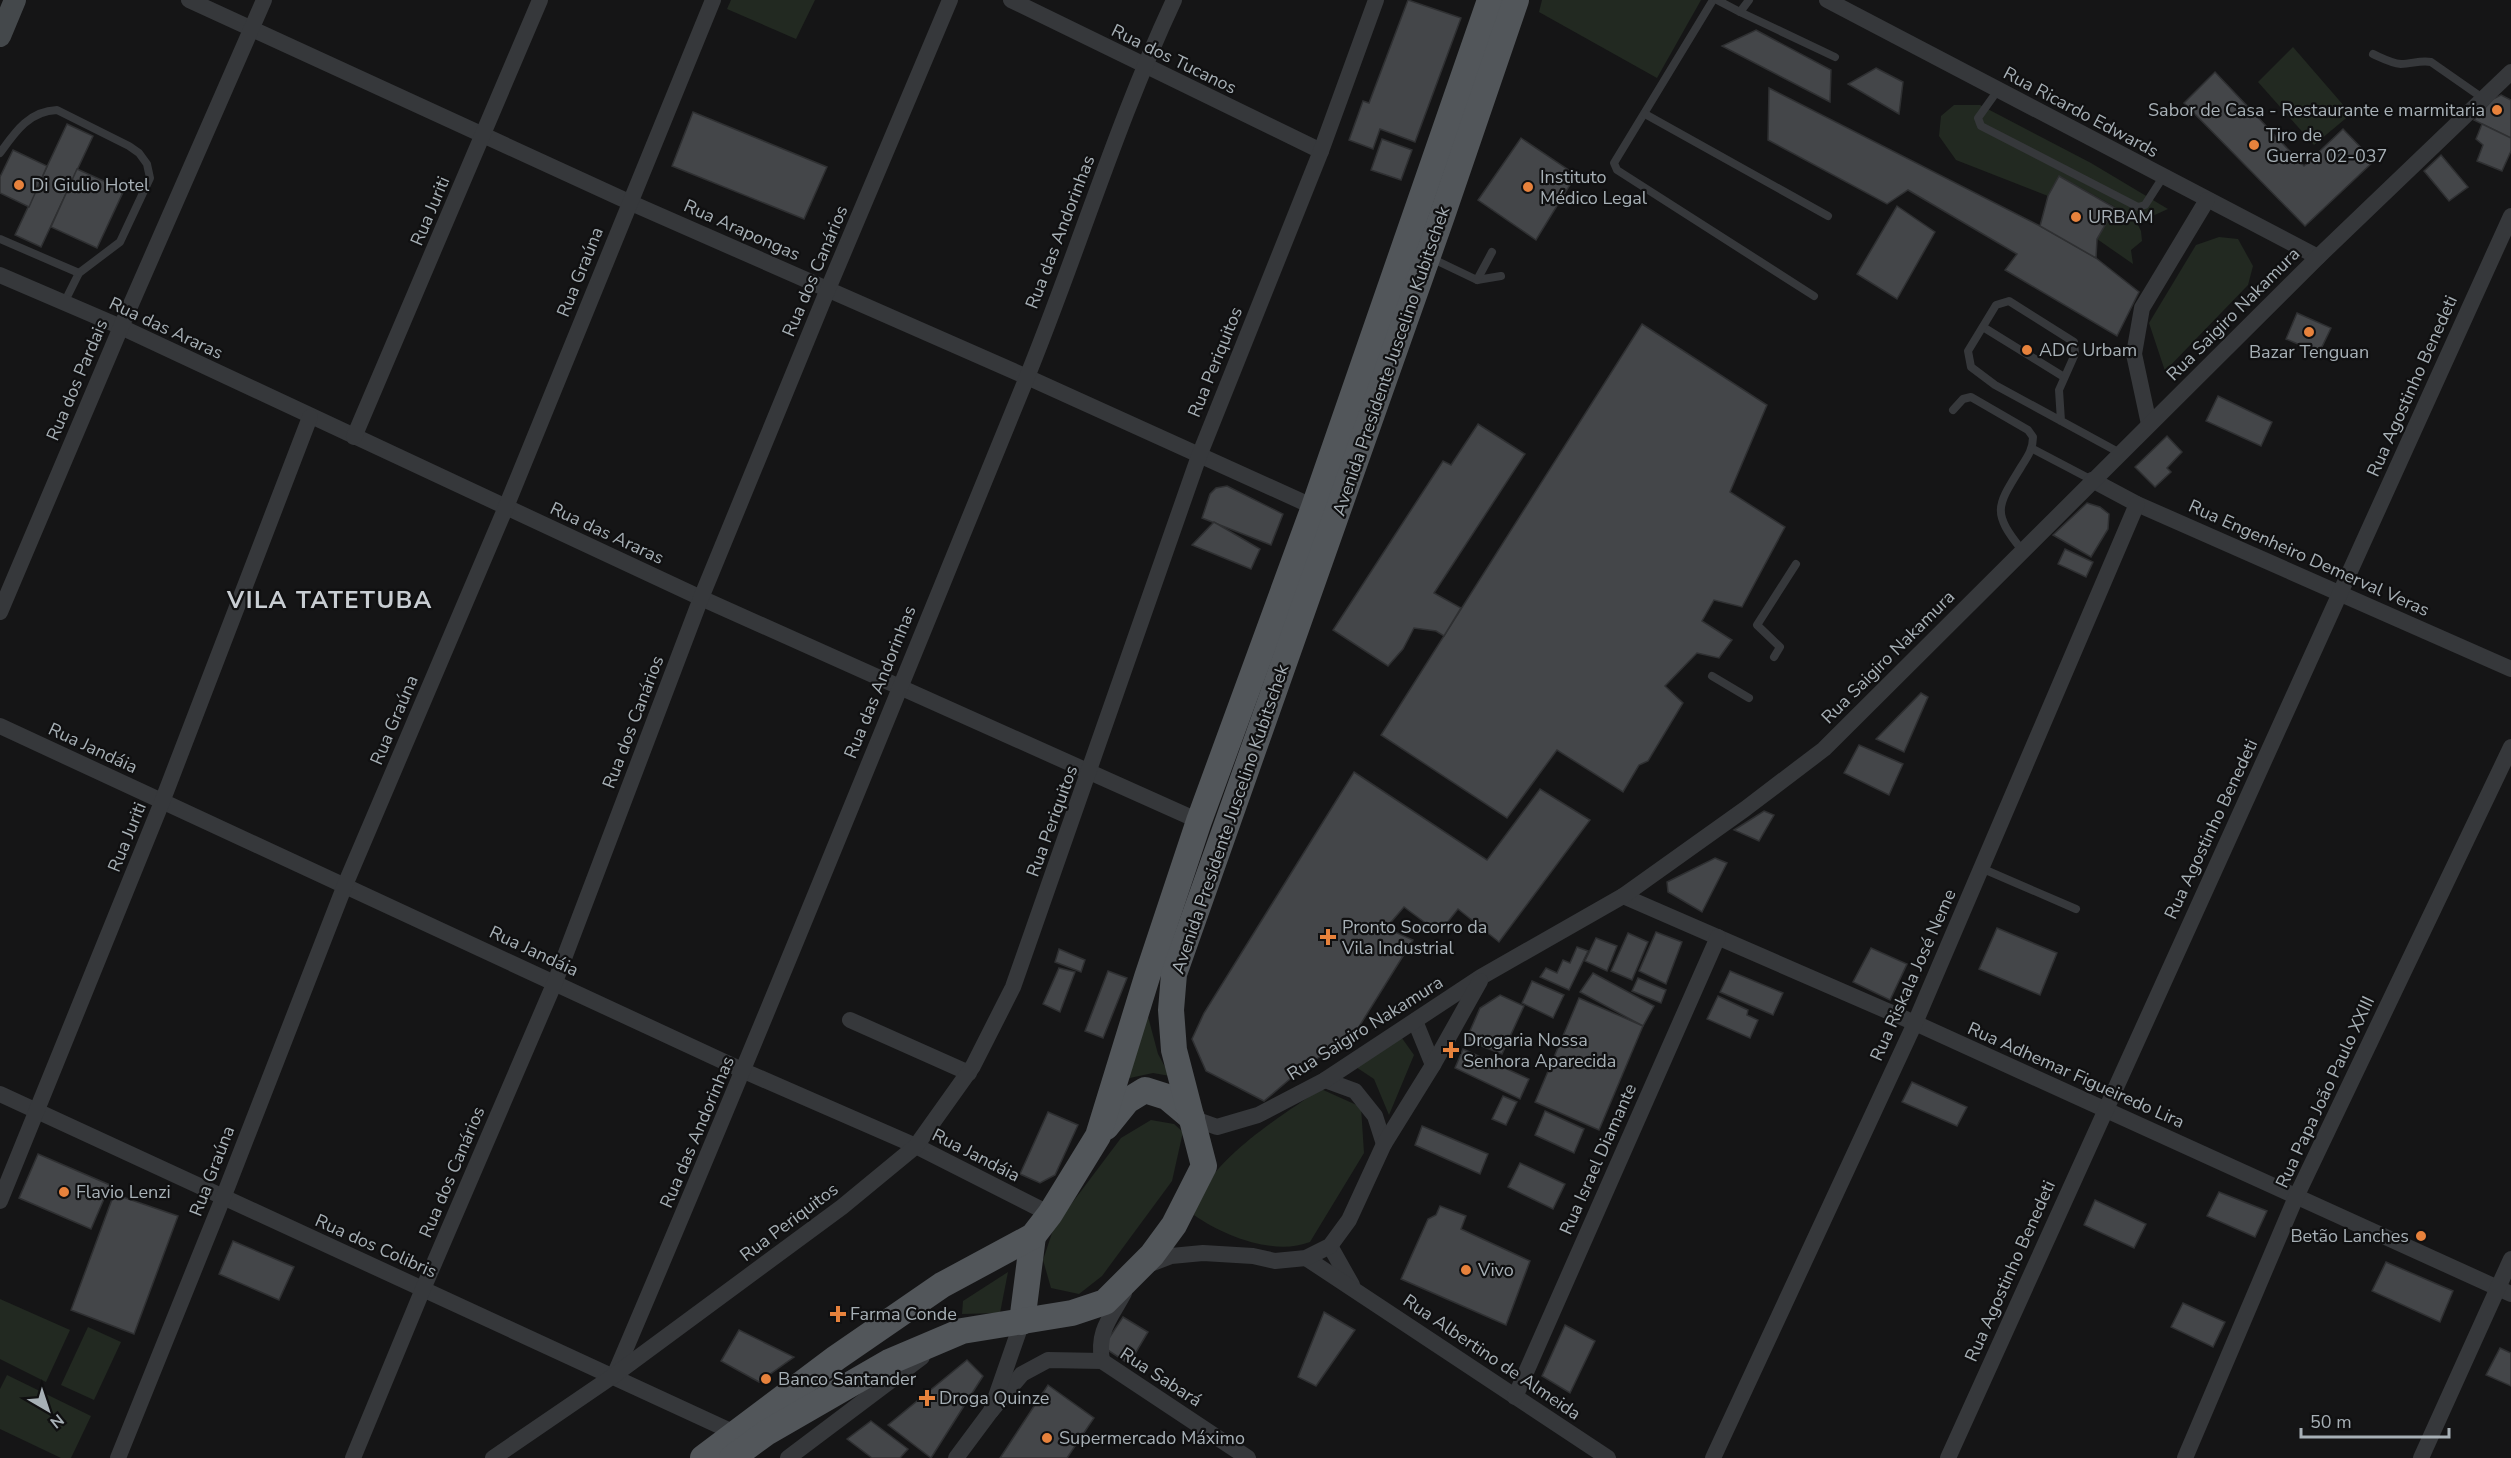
<svg xmlns="http://www.w3.org/2000/svg" width="2511" height="1458" font-family="'Nunito Sans',sans-serif">
<style>
.green{fill:#222921}
.building{fill:#444649;stroke:#2f3032;stroke-width:1.5}
.lines{fill:none;stroke-linecap:round;stroke-linejoin:round}
.service{stroke:#36383b;stroke-width:8}
.minor{stroke:#36383b;stroke-width:16}
.secondary{stroke:#44484b;stroke-width:22}
.primary{stroke:#52565a;stroke-width:26}
.poi-dot{fill:#e7823c;stroke:#101011;stroke-width:2}
.labels{text-anchor:middle;stroke-width:4.5;stroke-linejoin:round;paint-order:stroke}
.street-label{font-size:18px;fill:#a7b0b6;stroke:#101011}
.poi-label{font-size:18px;fill:#a7b0b6;stroke:#101011;text-anchor:start}
.district-label{font-size:24px;font-weight:bold;letter-spacing:1.5px;fill:#c8cdd2;stroke:#101011}
</style>
<rect width="100%" height="100%" fill="#151516"/>
<g class="green">
<path d="M731 0H815L796 39 727 9Z"/>
<path d="M1542 0H1701L1657 78 1539 12Z"/>
<path d="M2293 47 2351 114 2314 145 2258 82Z"/>
<path d="M1954 105H1980L2091 163 2168 209 2137 223 2141 231 2142 241 2131 250 2133 264 2097 239 2115 207 2060 176 2048 196 1956 160 1939 136 1941 116Z"/>
<path d="M2219 237 2238 239 2253 266 2248 285 2165 371 2149 323 2196 245Z"/>
<path d="M1146 1009 1158 1054 1170 1076 1153 1073 1125 1079Z"/>
<path d="M1399 1034 1414 1055 1389 1115 1374 1079 1353 1065Z"/>
<path d="M1321 1089 1361 1107 1364 1153 1310 1242C1274 1256 1224 1236 1194 1215 1196 1208 1198 1199 1202 1193 1220 1154 1285 1113 1321 1089Z"/>
<path d="M1151 1120 1174 1124 1183 1132 1172 1181 1102 1276 1079 1294 1051 1288 1043 1260 1054 1227 1121 1138Z"/>
<path d="M1008 1272 1000 1313 962 1314 963 1301Z"/>
<path d="M0 1299 70 1330 46 1382 0 1359Z"/>
<path d="M88 1327 121 1342 94 1400 61 1385Z"/>
<path d="M7 1375 91 1416 71 1458H61L0 1429V1389Z"/>
</g>
<g class="building">
<path d="M1408 0 1461 18 1415 142 1380 129 1373 149 1349 140 1363 101 1369 103Z"/>
<path d="M1756 30 1831 70 1830 102 1722 46Z"/>
<path d="M1876 68 1903 82 1899 114 1848 84Z"/>
<path d="M2215 72 2304 166 2343 129 2374 161 2305 226 2184 103Z"/>
<path d="M1769 88 2040 226 2096 258 2139 292 2117 336 2005 270 2017 254 1908 190 1887 204 1768 140Z"/>
<path d="M2501 95 2511 100V138L2474 120 2493 99Z"/>
<path d="M693 112 827 167 804 219 672 166Z"/>
<path d="M67 124 93 136 41 247 15 235Z"/>
<path d="M2482 124 2511 138V151L2502 171 2477 161 2483 145 2476 139Z"/>
<path d="M1521 138 1576 175 1536 240 1478 200Z"/>
<path d="M1382 139 1412 150 1401 180 1371 170Z"/>
<path d="M13 150 47 166 29 207 0 193V177Z"/>
<path d="M2441 155 2468 187 2449 201 2424 171Z"/>
<path d="M77 169 124 190 97 248 51 227Z"/>
<path d="M2059 176 2115 208 2097 239 2096 258 2040 226 2048 196Z"/>
<path d="M1897 206 1935 232 1897 299 1857 274Z"/>
<path d="M2297 313 2331 328 2319 353 2286 339Z"/>
<path d="M1642 324 1767 405 1730 492 1785 527 1742 607 1714 600 1702 621 1732 640 1719 658 1697 653 1665 686 1683 703 1648 761 1639 765 1623 792 1557 750 1507 818 1381 735Z"/>
<path d="M2218 396 2272 422 2261 446 2206 421Z"/>
<path d="M1478 424 1525 454 1434 593 1461 608 1444 636 1436 631 1414 628 1403 649 1388 666 1333 630 1443 461 1451 465Z"/>
<path d="M2167 436 2182 452 2167 468 2171 472 2155 487 2135 467Z"/>
<path d="M1227 486 1283 514 1271 545 1202 518 1210 494 1216 488Z"/>
<path d="M2087 503 2100 507 2109 514 2108 529 2091 557 2053 535Z"/>
<path d="M1214 522 1260 549 1251 569 1192 545Z"/>
<path d="M2065 549 2093 562 2086 577 2058 564Z"/>
<path d="M1921 693 1928 697 1904 752 1876 739Z"/>
<path d="M1859 745 1903 764 1889 795 1844 773Z"/>
<path d="M1354 772 1487 860 1540 789 1590 820 1499 942 1458 909 1439 933 1404 907 1386 928 1413 940 1357 1030 1297 1073 1264 1101 1206 1071 1192 1039 1204 1013Z"/>
<path d="M1764 811 1774 815 1759 841 1734 830Z"/>
<path d="M1715 858 1727 863 1702 912 1668 892 1667 882Z"/>
<path d="M1997 928 2057 953 2040 995 1979 969Z"/>
<path d="M1656 932 1682 942 1666 984 1639 971Z"/>
<path d="M1628 933 1648 942 1632 980 1611 971Z"/>
<path d="M1596 938 1617 946 1607 971 1585 961Z"/>
<path d="M1577 947 1588 951 1569 990 1540 977 1546 968 1557 973 1563 960 1570 963Z"/>
<path d="M1871 948 1907 964 1890 1000 1853 982Z"/>
<path d="M1059 949 1085 960 1081 972 1055 962Z"/>
<path d="M1059 968 1075 972 1060 1012 1043 1004Z"/>
<path d="M1108 971 1127 978 1103 1038 1085 1031Z"/>
<path d="M1730 971 1783 993 1773 1015 1720 992Z"/>
<path d="M1593 973 1654 1006 1643 1026 1580 992Z"/>
<path d="M1638 978 1666 990 1661 1003 1632 991Z"/>
<path d="M1532 981 1564 995 1553 1018 1522 1003Z"/>
<path d="M1500 995 1524 1006 1502 1054 1466 1040 1480 1008Z"/>
<path d="M1718 996 1748 1010 1747 1015 1758 1020 1750 1038 1707 1019Z"/>
<path d="M1579 998 1643 1026 1599 1130 1535 1102Z"/>
<path d="M1463 1049 1529 1079 1520 1099 1455 1068Z"/>
<path d="M1912 1082 1967 1107 1957 1126 1902 1102Z"/>
<path d="M1503 1096 1517 1102 1506 1125 1492 1119Z"/>
<path d="M1545 1111 1584 1129 1574 1153 1535 1135Z"/>
<path d="M1048 1112 1078 1125 1055 1175 1040 1183 1020 1174Z"/>
<path d="M1422 1126 1488 1154 1480 1174 1415 1145Z"/>
<path d="M38 1154 110 1185 91 1229 19 1198Z"/>
<path d="M1520 1163 1565 1184 1553 1209 1508 1187Z"/>
<path d="M2219 1192 2267 1211 2255 1237 2207 1216Z"/>
<path d="M114 1194 178 1216 134 1334 71 1310Z"/>
<path d="M2095 1200 2146 1224 2134 1248 2084 1225Z"/>
<path d="M1440 1206 1466 1216 1461 1229 1530 1261 1506 1325 1401 1279 1428 1219 1436 1215Z"/>
<path d="M233 1241 294 1267 279 1300 219 1274Z"/>
<path d="M2386 1262 2453 1291 2440 1322 2372 1291Z"/>
<path d="M2183 1303 2225 1322 2213 1347 2171 1327Z"/>
<path d="M1324 1312 1355 1330 1316 1386 1298 1377Z"/>
<path d="M1123 1317 1148 1332 1129 1364 1103 1347Z"/>
<path d="M1565 1325 1595 1341 1570 1393 1542 1376Z"/>
<path d="M739 1330 794 1357 759 1382 721 1361Z"/>
<path d="M2500 1348 2511 1353V1386L2486 1375Z"/>
<path d="M967 1360 983 1376 931 1458 888 1425Z"/>
<path d="M1048 1385 1094 1418 1067 1458H1000Z"/>
<path d="M871 1421 908 1449 900 1458H872L847 1439Z"/>
</g>
<g class="lines">
<g class="service">
<path d="M1713 0 1614 163 1617 170 1814 296"/>
<path d="M1717 0 1740 12"/>
<path d="M1749 0 1740 12 1835 57"/>
<path d="M2373 54C2382 58 2391 63 2401 64 2412 64 2420 60 2431 62L2484 99"/>
<path d="M1998 90 1978 118 1981 126 2138 207 2145 205 2163 177"/>
<path d="M1645 114 1828 216"/>
<path d="M0 153C15 132 29 111 57 110L129 146 139 153 147 164 150 178 120 242 79 273 64 303"/>
<path d="M0 239 79 273"/>
<path d="M1431 258 1477 280 1501 276"/>
<path d="M1477 280 1492 252"/>
<path d="M1983 327 2064 377"/>
<path d="M1953 410 1963 399 1971 397 2028 430 2033 437C2033 449 2028 456 2021 467 1997 506 1991 512 2022 550"/>
<path d="M2061 421 2059 390 2075 354 2074 342 2009 301 1996 305 1968 351 1971 367 1995 385 2120 453"/>
<path d="M2033 449 2092 480"/>
<path d="M1774 657 1780 647 1757 625 1796 564"/>
<path d="M1712 676 1749 698"/>
<path d="M1981 868 2076 909"/>
</g>
<g class="minor">
<path d="M189 0 629 202 1027 377 1314 507"/>
<path d="M1011 0 1321 151"/>
<path d="M1827 0 2318 257"/>
<path d="M0 275 121 327 701 598 1199 821"/>
<path d="M2149 424 2134 354 2142 308 2207 200"/>
<path d="M354 437 540 0"/>
<path d="M2092 480 2137 504 2511 669"/>
<path d="M0 612 121 327 264 0"/>
<path d="M0 726 744 1071 916 1146 1050 1214"/>
<path d="M1623 896 1915 1023 2511 1294"/>
<path d="M850 1020 969 1073"/>
<path d="M1415 1021 1433 1065"/>
<path d="M1325 1080 1355 1091 1375 1116 1384 1144"/>
<path d="M0 1094 737 1434"/>
<path d="M1192 1118 1217 1127 1258 1115 1325 1080 1481 977 1623 896 1745 809 1824 749 2318 257 2511 72"/>
<path d="M0 1201 162 802 310 417"/>
<path d="M1330 1246 1352 1285"/>
<path d="M1306 1258 1608 1458"/>
<path d="M1145 1266 1171 1256 1203 1253 1253 1256 1275 1261 1306 1258 1330 1246 1349 1220 1384 1144 1433 1065 1480 981"/>
<path d="M1102 1361C1097 1331 1110 1319 1124 1293"/>
<path d="M614 1376C755 1046 889 714 1025 382 1077 255 1116 124 1174 0"/>
<path d="M1515 1397 1718 937"/>
<path d="M991 1411 1022 1374 1048 1360 1102 1361 1248 1458"/>
<path d="M118 1458 223 1198 345 885 506 507 713 0"/>
<path d="M353 1458 423 1289 555 982 701 598 828 289 950 0"/>
<path d="M493 1458 613 1376 842 1207 916 1146 973 1066 1013 987 1199 456 1321 151 1376 0"/>
<path d="M788 1458 922 1357"/>
<path d="M956 1458 991 1411 1022 1322"/>
<path d="M1713 1458 1915 1023 2137 504"/>
<path d="M1948 1458 2511 216"/>
<path d="M2185 1458 2296 1197 2511 747"/>
<path d="M2421 1458 2511 1259"/>
</g>
<path class="secondary" d="M0 36 15 0"/>
<g class="primary">
<path d="M1106 1127 1127 1101 1145 1090 1167 1097 1192 1118"/>
<path d="M1022 1322 1033 1236"/>
<path d="M703 1458 836 1358 942 1285 1033 1236 1050 1214 1098 1136 1147 977 1199 821 1314 507 1490 0"/>
<path d="M732 1458 766 1433 889 1362 962 1331 1072 1313 1105 1302 1152 1255 1174 1225 1204 1166 1174 1050 1171 1010 1174 974 1442 216 1516 0"/>
</g>
</g>
<g class="poi-dot">
<circle cx="2497" cy="110" r="6"/>
<circle cx="2254" cy="145" r="6"/>
<circle cx="19" cy="185" r="6"/>
<circle cx="1528" cy="187" r="6"/>
<circle cx="2076" cy="217" r="6"/>
<circle cx="2309" cy="332" r="6"/>
<circle cx="2027" cy="350" r="6"/>
<path d="M1325 928h6v6h6v6h-6v6h-6v-6h-6v-6h6z"/>
<path d="M1448 1041h6v6h6v6h-6v6h-6v-6h-6v-6h6z"/>
<circle cx="64" cy="1192" r="6"/>
<circle cx="2421" cy="1236" r="6"/>
<circle cx="1466" cy="1270" r="6"/>
<path d="M835 1305h6v6h6v6h-6v6h-6v-6h-6v-6h6z"/>
<circle cx="766" cy="1379" r="6"/>
<path d="M924 1389h6v6h6v6h-6v6h-6v-6h-6v-6h6z"/>
<circle cx="1047" cy="1438" r="6"/>
</g>
<g class="labels">
<g class="street-label">
<text transform="translate(1174 59) rotate(26)" y="6">Rua dos Tucanos</text>
<text transform="translate(2081 112) rotate(28)" y="6">Rua Ricardo Edwards</text>
<text transform="translate(430 211) rotate(-67)" y="6">Rua Juriti</text>
<text transform="translate(742 230) rotate(24)" y="6">Rua Arapongas</text>
<text transform="translate(1060 232) rotate(-69)" y="6">Rua das Andorinhas</text>
<text transform="translate(815 271) rotate(-67)" y="6">Rua dos Canários</text>
<text transform="translate(580 272) rotate(-68)" y="6">Rua Graúna</text>
<text transform="translate(2233 314) rotate(-45)" y="6">Rua Saigiro Nakamura</text>
<text transform="translate(166 328) rotate(25)" y="6">Rua das Araras</text>
<text transform="translate(1391 361) rotate(-71)" y="6">Avenida Presidente Juscelino Kubitschek</text>
<text transform="translate(1215 362) rotate(-68)" y="6">Rua Periquitos</text>
<text transform="translate(77 380) rotate(-67)" y="6">Rua dos Pardais</text>
<text transform="translate(2412 386) rotate(-66)" y="6">Rua Agostinho Benedeti</text>
<text transform="translate(607 533) rotate(25)" y="6">Rua das Araras</text>
<text transform="translate(2309 558) rotate(24)" y="6">Rua Engenheiro Demerval Veras</text>
<text transform="translate(1888 657) rotate(-45)" y="6">Rua Saigiro Nakamura</text>
<text transform="translate(880 682) rotate(-68)" y="6">Rua das Andorinhas</text>
<text transform="translate(394 720) rotate(-67)" y="6">Rua Graúna</text>
<text transform="translate(633 722) rotate(-69)" y="6">Rua dos Canários</text>
<text transform="translate(93 748) rotate(25)" y="6">Rua Jandáia</text>
<text transform="translate(1230 819) rotate(-71)" y="6">Avenida Presidente Juscelino Kubitschek</text>
<text transform="translate(1052 821) rotate(-70)" y="6">Rua Periquitos</text>
<text transform="translate(2211 829) rotate(-65)" y="6">Rua Agostinho Benedeti</text>
<text transform="translate(127 837) rotate(-68)" y="6">Rua Juriti</text>
<text transform="translate(534 951) rotate(25)" y="6">Rua Jandáia</text>
<text transform="translate(1913 975) rotate(-66)" y="6">Rua Riskala José Neme</text>
<text transform="translate(1365 1028) rotate(-32)" y="6">Rua Saigiro Nakamura</text>
<text transform="translate(2076 1075) rotate(24)" y="6">Rua Adhemar Figueiredo Lira</text>
<text transform="translate(2325 1092) rotate(-65)" y="6">Rua Papa João Paulo XXIII</text>
<text transform="translate(697 1132) rotate(-67)" y="6">Rua das Andorinhas</text>
<text transform="translate(976 1155) rotate(27)" y="6">Rua Jandáia</text>
<text transform="translate(1598 1159) rotate(-66)" y="6">Rua Israel Diamante</text>
<text transform="translate(212 1171) rotate(-69)" y="6">Rua Graúna</text>
<text transform="translate(452 1172) rotate(-67)" y="6">Rua dos Canários</text>
<text transform="translate(789 1222) rotate(-37)" y="6">Rua Periquitos</text>
<text transform="translate(376 1246) rotate(24)" y="6">Rua dos Colibris</text>
<text transform="translate(2010 1271) rotate(-66)" y="6">Rua Agostinho Benedeti</text>
<text transform="translate(1492 1357) rotate(34)" y="6">Rua Albertino de Almeida</text>
<text transform="translate(1161 1377) rotate(33)" y="6">Rua Sabará</text>
</g>
<g class="poi-label">
<text x="2485" y="116" text-anchor="end">Sabor de Casa - Restaurante e marmitaria</text>
<text x="2266" y="141">Tiro de<tspan x="2266" dy="21">Guerra 02-037</tspan></text>
<text x="1540" y="183">Instituto<tspan x="1540" dy="21">Médico Legal</tspan></text>
<text x="31" y="191">Di Giulio Hotel</text>
<text x="2088" y="223">URBAM</text>
<text x="2039" y="356">ADC Urbam</text>
<text x="2309" y="358" text-anchor="middle">Bazar Tenguan</text>
<text x="1342" y="933">Pronto Socorro da<tspan x="1342" dy="21">Vila Industrial</tspan></text>
<text x="1463" y="1046">Drogaria Nossa<tspan x="1463" dy="21">Senhora Aparecida</tspan></text>
<text x="76" y="1198">Flavio Lenzi</text>
<text x="2409" y="1242" text-anchor="end">Betão Lanches</text>
<text x="1478" y="1276">Vivo</text>
<text x="850" y="1320">Farma Conde</text>
<text x="778" y="1385">Banco Santander</text>
<text x="939" y="1404">Droga Quinze</text>
<text x="1059" y="1444">Supermercado Máximo</text>
</g>
<g class="district-label">
<text x="330" y="608">VILA TATETUBA</text>
</g>
</g>
<g transform="translate(48 1410) rotate(141)" stroke="#101011" stroke-width="4.5" paint-order="stroke">
<path d="M0-4.5L10 22L0 15L-10 22Z" fill="#a7b0b6"/>
<text y="-9" font-size="16" font-weight="bold" text-anchor="middle" fill="#a7b0b6">N</text>
</g>
<path d="M2301 1428v9h148v-9" fill="none" stroke="#a7b0b6" stroke-width="3"/>
<text x="2310" y="1428" font-size="18" fill="#a7b0b6" stroke="#101011" stroke-width="4.5" paint-order="stroke">50 m</text>
</svg>
